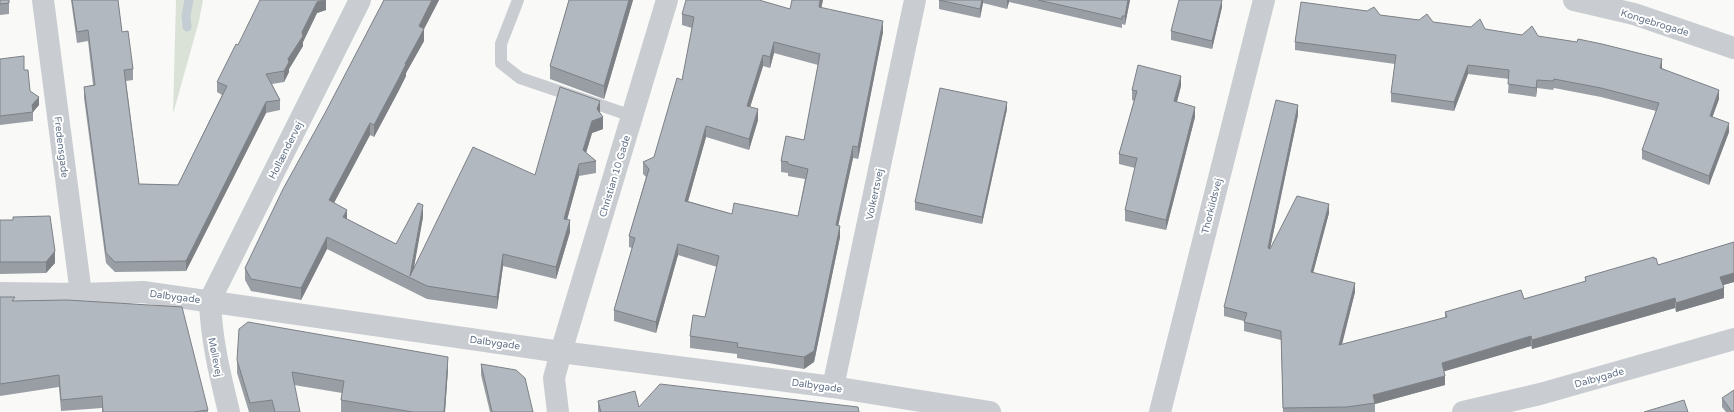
<svg xmlns="http://www.w3.org/2000/svg" width="1734" height="412" font-family="'Varela Round',sans-serif">
<style>
.green{fill:#dae2d8}
.lines{fill:none;stroke-linecap:round;stroke-linejoin:round}
.stream{stroke:#c4cdd4;stroke-width:9}
.service{stroke:#c9ccd0;stroke-width:12}
.minor{stroke:#c9ccd0;stroke-width:22}
.wall{fill:#999ea5;fill-rule:evenodd}
.shaded-wall{fill:#7d8186}
.building{fill:#b2b8c0;stroke:#7d8186;fill-rule:evenodd}
.labels{text-anchor:middle;stroke-width:4;stroke-linejoin:round;paint-order:stroke}
.street-label{font-size:10px;fill:#66758a;stroke:#fff}
</style>
<rect width="100%" height="100%" fill="#f9f9f7"/>
<path class="green" d="M176 0H203L199 21 173 114Z"/>
<g class="lines">
<path class="stream" d="M187 27 186 16 189 0"/>
<path class="service" d="M518 0 501 44V63L520 78 632 116"/>
<g class="minor">
<path d="M43 0 81 294"/>
<path d="M1574 0 1634 14 1734 48"/>
<path d="M0 293 81 294 143 292 561 352 833 387 990 412"/>
<path d="M833 387 915 0"/>
<path d="M229 412C220 375 211 339 210 300L360 0"/>
<path d="M558 412 554 378 561 352 667 0"/>
<path d="M1160 412 1264 0"/>
<path d="M1463 412 1540 394 1734 339"/>
</g>
</g>
<g class="wall">
<path d="M0 0 9 3V14L0 15Z"/>
<path d="M71 0H118L122 32 133 69V80L126 81 139 184 178 185 222 95 217 92V82L238 45 326 0V10L317 13 303 42V46L289 69V72L284 82 272 84 280 100V110L266 113 186 271 115 272 106 263 84 98V87L93 85 88 41 77 43Z"/>
<path d="M384 0H439L424 29V41L406 73V76L398 92 374 137 370 135 334 203 347 219 396 244 423 217 413 269 535 175 600 112 603 129 592 133 586 153 596 161V173L579 176 567 219 570 232 556 279 503 266 497 309 427 299 327 249 301 300 251 291 245 280V268Z"/>
<path d="M569 0H633L604 99 550 79V66Z"/>
<path d="M792 0H823L821 8 883 32 858 159 853 158 838 225 840 237 814 362 804 369 737 358V354L690 348V336L705 317 717 267 678 255 656 333 614 321V310L632 248 629 247V236L646 177 643 174V162L654 157 682 80 692 28 682 25V14L790 9ZM774 53 818 65 804 140 781 161V172L788 173V176L805 179 798 216 732 214 688 201 706 137 749 150 758 120 750 107 763 66 770 68Z"/>
<path d="M939 0H1130L1125 25 1122 24V28L1009 2 1007 9 983 3 980 18 939 9Z"/>
<path d="M1222 7 1212 49 1171 40V31Z"/>
<path d="M1380 15 1522 35 1538 36 1662 68 1719 99 1712 117 1729 132 1709 185 1642 159V150L1656 111 1601 97 1554 88 1553 90 1537 88 1536 97 1508 93 1509 79 1468 74 1454 111 1391 102V93L1395 64 1295 50V42Z"/>
<path d="M0 59 24 70 30 91 39 105 33 112V121L0 125Z"/>
<path d="M1181 86 1177 102 1195 117 1166 230 1125 221V210L1135 168 1119 164V154L1134 101 1132 100V90Z"/>
<path d="M1007 109 982 224 915 210V202Z"/>
<path d="M1298 115 1270 249 1329 213 1313 272 1355 292 1342 345 1445 318V312L1524 299 1585 282V277L1658 265 1734 242V282L1723 285 1724 298 1676 312 1675 308 1532 349 1531 346 1444 371 1445 385 1375 404V412H1283L1281 340 1244 331V321L1224 316V307Z"/>
<path d="M13 217 55 263 46 273 0 274V220H13Z"/>
<path d="M0 297 15 301 208 410V412H102V408L61 411 59 387 0 396Z"/>
<path d="M237 360 448 369 445 412H341V400L342 393 294 385 300 412H249L237 373Z"/>
<path d="M481 364 533 412H490L481 375Z"/>
<path d="M1722 398 1734 412H1726L1722 407Z"/>
<path d="M598 401 639 407 859 412H598Z"/>
</g>
<g class="shaded-wall">
<path d="M324 0H326V10L317 13 303 42V46L289 69V72L284 82V71L288 59 317 2Z"/>
<path d="M432 0H439L424 29V41L406 73V76L398 92 374 137V125L419 26Z"/>
<path d="M629 0H633L604 99V86Z"/>
<path d="M820 0H823L819 18V7Z"/>
<path d="M982 0H983V3L980 18V9Z"/>
<path d="M1007 0H1009V2L1007 9Z"/>
<path d="M1128 0H1130L1125 25V16Z"/>
<path d="M1222 0V7L1212 49V41Z"/>
<path d="M883 21V32L858 159V147Z"/>
<path d="M774 42V53L770 68V57Z"/>
<path d="M763 55V66L747 117V106Z"/>
<path d="M1662 59V68H1660Z"/>
<path d="M1468 65V74L1454 111V102Z"/>
<path d="M1181 76V86L1174 112V101Z"/>
<path d="M1537 80V88L1536 97V88Z"/>
<path d="M1719 90V99L1710 124V116Z"/>
<path d="M39 97V105L32 113V105Z"/>
<path d="M600 101V113L603 117V129L592 133 583 163V150L592 121 597 109Z"/>
<path d="M266 102V113L186 271V261Z"/>
<path d="M1007 102V109L982 224V217Z"/>
<path d="M1298 105V115L1268 258V248Z"/>
<path d="M1195 107V117L1166 230V220Z"/>
<path d="M758 109V120L749 150V139Z"/>
<path d="M370 123V135L329 212V200Z"/>
<path d="M1729 123V132L1709 185V176Z"/>
<path d="M706 126V137L685 212V201Z"/>
<path d="M853 146V158L836 236V225Z"/>
<path d="M579 164V176L564 231V219Z"/>
<path d="M1329 204V213L1311 281V272Z"/>
<path d="M423 205V217L412 279 410 276Z"/>
<path d="M347 210V222L343 217Z"/>
<path d="M570 220V232L556 279V267Z"/>
<path d="M840 226V237L814 362 804 369V357Z"/>
<path d="M327 237V249L301 300V288Z"/>
<path d="M678 244V255L656 333V322Z"/>
<path d="M55 251V263L46 273V262Z"/>
<path d="M503 254V266L497 309V297Z"/>
<path d="M1734 273V282L1720 286V277Z"/>
<path d="M1355 283V292L1339 355V345Z"/>
<path d="M1724 288V298L1676 312V303Z"/>
<path d="M1675 298V308L1532 349V340Z"/>
<path d="M1531 336V346L1442 372V363Z"/>
<path d="M448 357V369L445 412H444Z"/>
<path d="M1445 376V385L1375 404 1373 395Z"/>
</g>
<g class="building">
<path d="M0 0H9V3L0 4Z"/>
<path d="M72 0H118L122 32 128 31 133 69 124 70 139 184 178 185 227 86 217 82 236 44 238 45 260 0H324L317 2 302 32 303 36 288 59 289 62 284 71 266 74 280 100 266 102 186 261 115 262 106 253 84 87 95 85 88 30 77 32Z"/>
<path d="M384 0H432L419 26 424 29 405 64H406L398 80 374 125 370 123 329 200 347 210 343 217 396 244 418 203 423 205 410 276 473 147 535 175 560 87 600 101 597 109 603 117 592 121 583 150 596 161 579 164 564 219 570 220 556 267 503 254 497 297 427 286 327 237 301 288 251 279 245 268 283 189 325 113Z"/>
<path d="M569 0H629L604 86 550 66Z"/>
<path d="M686 0H759L790 9 792 0H820L819 7 883 21 858 147 853 146 836 225 840 226 814 351 804 357 737 347 738 343 690 336 693 315 705 317 719 256 678 244 656 322 614 310 635 238 629 236 649 169 643 162 654 157 677 78 682 80 694 17 682 14ZM774 42 820 54 804 140 786 136 781 161 788 162V164L808 169 798 216 734 203 732 214 685 201 706 126 749 139 758 109 747 106 763 55 770 57Z"/>
<path d="M939 0H982L980 9Z"/>
<path d="M1038 0H1128L1125 16H1122V19Z"/>
<path d="M1179 0H1222L1212 41 1171 31Z"/>
<path d="M1301 2 1367 11 1374 7 1380 15 1419 20 1427 14 1433 22 1471 27 1480 19 1485 29 1522 35 1532 26 1538 36 1577 42 1578 39 1602 44 1662 59 1660 68 1719 90 1710 116 1729 123 1709 176 1642 150 1659 103 1601 88 1554 79 1553 81 1537 80 1536 88 1508 84 1509 70 1468 65 1454 102 1391 93 1396 55 1295 42Z"/>
<path d="M24 56V70H28L30 91 39 97 32 105 33 112 0 116V59Z"/>
<path d="M1138 65 1181 76 1174 101 1195 107 1166 220 1125 210 1137 158 1119 154 1137 91 1132 90Z"/>
<path d="M940 88 1007 102 982 217 915 202Z"/>
<path d="M1276 100 1298 105 1268 248 1270 249 1297 196 1329 204 1311 272 1355 283 1339 345 1447 317 1445 312 1521 290 1524 299 1586 281 1585 277 1654 257V259L1656 258 1658 265 1734 242V273L1720 277 1724 288 1676 303 1675 298 1532 340 1531 336 1442 363 1445 376 1373 395 1375 403 1347 407 1283 408 1281 331 1244 322 1247 313 1224 307Z"/>
<path d="M50 216 55 251 46 262H0V220H13V217Z"/>
<path d="M0 297H15L12 301 67 300 182 307 208 410 193 412H103L102 396 61 400 59 375 0 384Z"/>
<path d="M248 322 448 357 444 412H413L341 400 344 381 292 372 300 412H275L272 400 250 403 237 360 239 329Z"/>
<path d="M481 364 516 370 525 378 533 412H492Z"/>
<path d="M660 384 858 407 859 412H601L598 401 635 391 639 407Z"/>
<path d="M1734 390V412H1732L1722 398Z"/>
<path d="M1684 400 1688 412H1644Z"/>
</g>
<g class="labels">
<g class="street-label">
<text transform="translate(1655 22) rotate(17)" y="4">Kongebrogade</text>
<text transform="translate(62 147) rotate(83)" y="4">Fredensgade</text>
<text transform="translate(285 150) rotate(-63)" y="4">Hollændervej</text>
<text transform="translate(614 176) rotate(-73)" y="4">Christian 10 Gade</text>
<text transform="translate(874 194) rotate(-78)" y="4">Volkertsvej</text>
<text transform="translate(1211 206) rotate(-76)" y="4">Thorkildsvej</text>
<text transform="translate(175 296) rotate(7)" y="4">Dalbygade</text>
<text transform="translate(495 342) rotate(8)" y="4">Dalbygade</text>
<text transform="translate(216 357) rotate(79)" y="4">Møllevej</text>
<text transform="translate(1599 377) rotate(-16)" y="4">Dalbygade</text>
<text transform="translate(817 385) rotate(8)" y="4">Dalbygade</text>
</g>
</g>
</svg>
